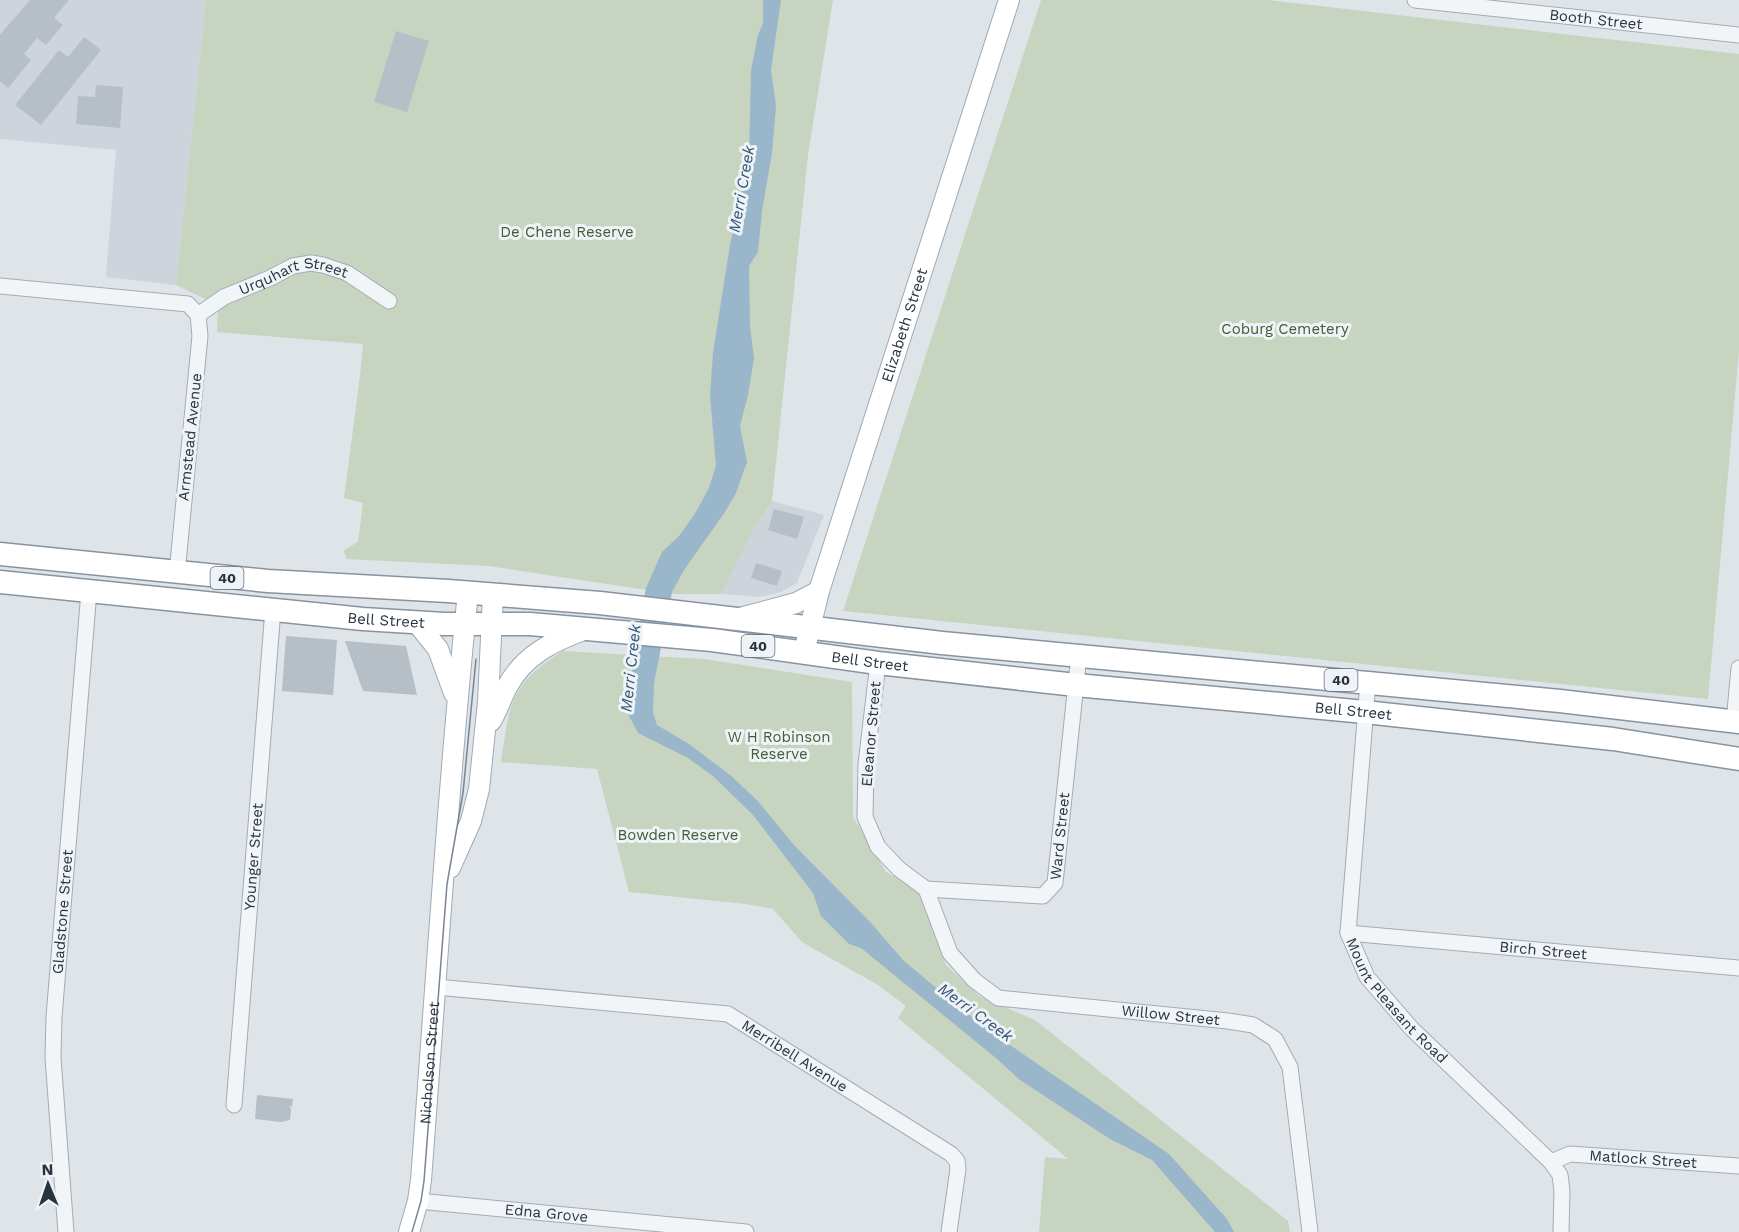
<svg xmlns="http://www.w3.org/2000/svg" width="1739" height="1232" font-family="'Work Sans',sans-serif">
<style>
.built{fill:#cdd4db}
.green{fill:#c7d4c0}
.water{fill:#99b6cb}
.building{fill:#b6bec6}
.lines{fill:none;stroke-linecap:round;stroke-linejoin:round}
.minor-casing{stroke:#a4abb3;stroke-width:17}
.major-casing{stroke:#9eaab5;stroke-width:22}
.highway-casing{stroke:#8693a1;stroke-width:25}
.minor{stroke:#f2f5f7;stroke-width:15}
.major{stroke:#fff;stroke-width:20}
.highway{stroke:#fff;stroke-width:22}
.tram{stroke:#788594;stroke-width:1.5}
.labels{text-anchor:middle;stroke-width:6;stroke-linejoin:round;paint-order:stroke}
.shield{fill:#eff3f7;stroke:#646d78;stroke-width:1.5}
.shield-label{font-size:14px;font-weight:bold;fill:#283341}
.street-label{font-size:15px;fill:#283341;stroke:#eff3f7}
.park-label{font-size:15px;fill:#405e34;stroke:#eff3f7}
.water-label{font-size:16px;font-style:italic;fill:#305777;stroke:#eff3f7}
</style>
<rect width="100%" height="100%" fill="#dfe4e9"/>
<g class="built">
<path d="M0 0H206L176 285 106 277 116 150 0 139Z"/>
<path d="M772 501 824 515 797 583 781 592 759 597 721 594 751 534Z"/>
</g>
<g class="green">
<path d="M206 0H833L808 155 772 501 751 534 721 594H673L489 566 346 559 344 550 358 542 363 503 344 498 360 376 363 344 217 332 218 309 205 299 176 285Z"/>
<path d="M1041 0H1267L1739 54V351L1708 699 843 611Z"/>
<path d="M563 651 704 659 852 682 853 817 886 872 918 890 946 965 979 996 1035 1020 1288 1221 1290 1232H1039L1045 1157 1068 1159 898 1018 906 1006 878 985 802 942 773 909 746 904 629 892 597 769 501 762C510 702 509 685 563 651Z"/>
</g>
<path class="water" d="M763 0H781L771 70 776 106 772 153 762 211 758 252 749 266 750 327 754 358 748 395 740 426 747 462 736 493 725 512 684 570 672 592 654 683 653 712 657 725 689 744 730 775 757 800 793 844 871 923 903 960 948 998 991 1032 1169 1154 1227 1219 1234 1232H1215L1152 1160 1110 1139 1020 1080 996 1058 861 948 849 944 821 916 813 893 753 815 713 776 688 758 638 733 629 716 634 650 646 588 662 552 679 536 696 512 709 488 716 466 710 395 713 353 730 245 749 157 751 70 758 35 763 23Z"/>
<g class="building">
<path d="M30 0H69L54 18 63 25 46 45 37 38 24 54 31 60 8 88 0 81V35Z"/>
<path d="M396 31 429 41 407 112 374 102Z"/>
<path d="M84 37 101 50 41 125 15 105 59 50 68 57Z"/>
<path d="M96 85 123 87 120 128 76 124 78 96 95 97Z"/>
<path d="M774 509 804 517 797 539 768 530Z"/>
<path d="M756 563 782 571 777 586 751 578Z"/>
<path d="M286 636 337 640 333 695 282 691Z"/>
<path d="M345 641 406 646 417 695 363 691Z"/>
<path d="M257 1095 293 1099 292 1107 289 1106 291 1109 290 1120 281 1122 255 1119Z"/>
</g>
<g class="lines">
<defs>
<g id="minor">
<path id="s1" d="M1415 0 1739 35"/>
<path d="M0 286 188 304 198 315 200 336 177 573"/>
<path id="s2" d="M198 315 224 297 270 278 293 266 311 263 323 265 347 273 389 301"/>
<path d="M878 663 866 764 865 817 878 847 899 869 926 889"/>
<path id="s3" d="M1368 682 1348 933 1367 977 1412 1029 1551 1162 1560 1175 1562 1191 1561 1232"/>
<path d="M1734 722 1739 668"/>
<path id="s4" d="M926 889 950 953 974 980 998 998 1228 1021 1253 1025 1275 1039 1290 1067 1310 1232"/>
<path id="s5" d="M926 889 1043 896 1055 883 1079 655"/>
<path id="s6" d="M1348 933 1739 968"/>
<path id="s7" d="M436 987 728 1014 951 1154 957 1161 958 1169 949 1232"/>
<path id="s8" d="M234 1105 273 609"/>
<path id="s9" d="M1551 1162 1570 1154 1739 1166"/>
<path id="s10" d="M418 1201 746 1232"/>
<path id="s11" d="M66 1232 53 1058 54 1017 89 591"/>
</g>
<g id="major">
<path d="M740 618 796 603 819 591"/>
<path d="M417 623 438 649 454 693"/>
<path id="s12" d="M804 652 819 591 1009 0"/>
<path d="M491 721C498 710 501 698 507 687 524 655 553 641 586 629"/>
<path d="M450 868 471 821 479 789 488 702 493 594"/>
<path id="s13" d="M409 1232 418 1201 421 1180C436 984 448 788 468 592"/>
</g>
<g id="highway">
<path d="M0 554 268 581 448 591 600 603 942 643 1560 701 1739 722"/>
<path id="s14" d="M0 582 363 619 444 624H530L712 640 878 663 1076 685 1365 712 1613 739 1739 759"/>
</g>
</defs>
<use href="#minor" class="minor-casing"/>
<use href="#major" class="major-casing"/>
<use href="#highway" class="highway-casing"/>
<use href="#minor" class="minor"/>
<use href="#major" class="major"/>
<use href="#highway" class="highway"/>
<path class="tram" d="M412 1232 421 1201 424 1181 447 884 463 793 476 659"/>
</g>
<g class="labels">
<g class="shield">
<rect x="210.5" y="567" width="33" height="22" rx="4.5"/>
<rect x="741.5" y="635" width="33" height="22" rx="4.5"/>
<rect x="1324.5" y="669" width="33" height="22" rx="4.5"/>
</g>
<g class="shield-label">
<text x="227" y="583">40</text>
<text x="758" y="651">40</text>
<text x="1341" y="685">40</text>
</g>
<g class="street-label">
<text dy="5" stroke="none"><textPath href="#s1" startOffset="182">Booth Street</textPath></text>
<text dy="5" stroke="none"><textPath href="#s2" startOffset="106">Urquhart Street</textPath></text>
<text dy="5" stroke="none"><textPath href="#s12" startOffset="342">Elizabeth Street</textPath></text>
<text transform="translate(190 437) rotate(-84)" y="5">Armstead Avenue</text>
<text dy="5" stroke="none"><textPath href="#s14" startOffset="388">Bell Street</textPath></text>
<text dy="5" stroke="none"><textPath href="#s14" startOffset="874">Bell Street</textPath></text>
<text dy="5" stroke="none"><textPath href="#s14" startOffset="1360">Bell Street</textPath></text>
<text transform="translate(871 734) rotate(-85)" y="5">Eleanor Street</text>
<text dy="5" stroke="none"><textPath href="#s5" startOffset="182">Ward Street</textPath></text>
<text dy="5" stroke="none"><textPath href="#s8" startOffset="249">Younger Street</textPath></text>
<text dy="5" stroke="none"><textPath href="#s11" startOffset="321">Gladstone Street</textPath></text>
<text dy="5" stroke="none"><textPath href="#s6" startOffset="196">Birch Street</textPath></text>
<text dy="5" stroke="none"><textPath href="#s3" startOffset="336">Mount Pleasant Road</textPath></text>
<text dy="5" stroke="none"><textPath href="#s4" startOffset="308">Willow Street</textPath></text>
<text dy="5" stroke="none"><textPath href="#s7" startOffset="372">Merribell Avenue</textPath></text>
<text dy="5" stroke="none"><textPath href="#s13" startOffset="171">Nicholson Street</textPath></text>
<text dy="5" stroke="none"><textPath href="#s9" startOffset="94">Matlock Street</textPath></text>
<text dy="5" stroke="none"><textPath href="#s10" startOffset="129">Edna Grove</textPath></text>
</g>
<g class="park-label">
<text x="567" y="237">De Chene Reserve</text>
<text x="1285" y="334">Coburg Cemetery</text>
<text x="779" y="742">W H Robinson<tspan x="779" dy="17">Reserve</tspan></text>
<text x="678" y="840">Bowden Reserve</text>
</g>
<g class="water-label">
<text transform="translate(741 189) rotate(-80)" y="6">Merri Creek</text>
<text transform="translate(630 668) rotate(-84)" y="6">Merri Creek</text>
<text transform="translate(976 1012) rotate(36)" y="6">Merri Creek</text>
</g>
</g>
<g transform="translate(48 1184) rotate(358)" stroke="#eff3f7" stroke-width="4.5" paint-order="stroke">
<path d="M0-4.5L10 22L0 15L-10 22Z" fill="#283341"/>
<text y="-9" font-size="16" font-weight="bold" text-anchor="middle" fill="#283341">N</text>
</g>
</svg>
